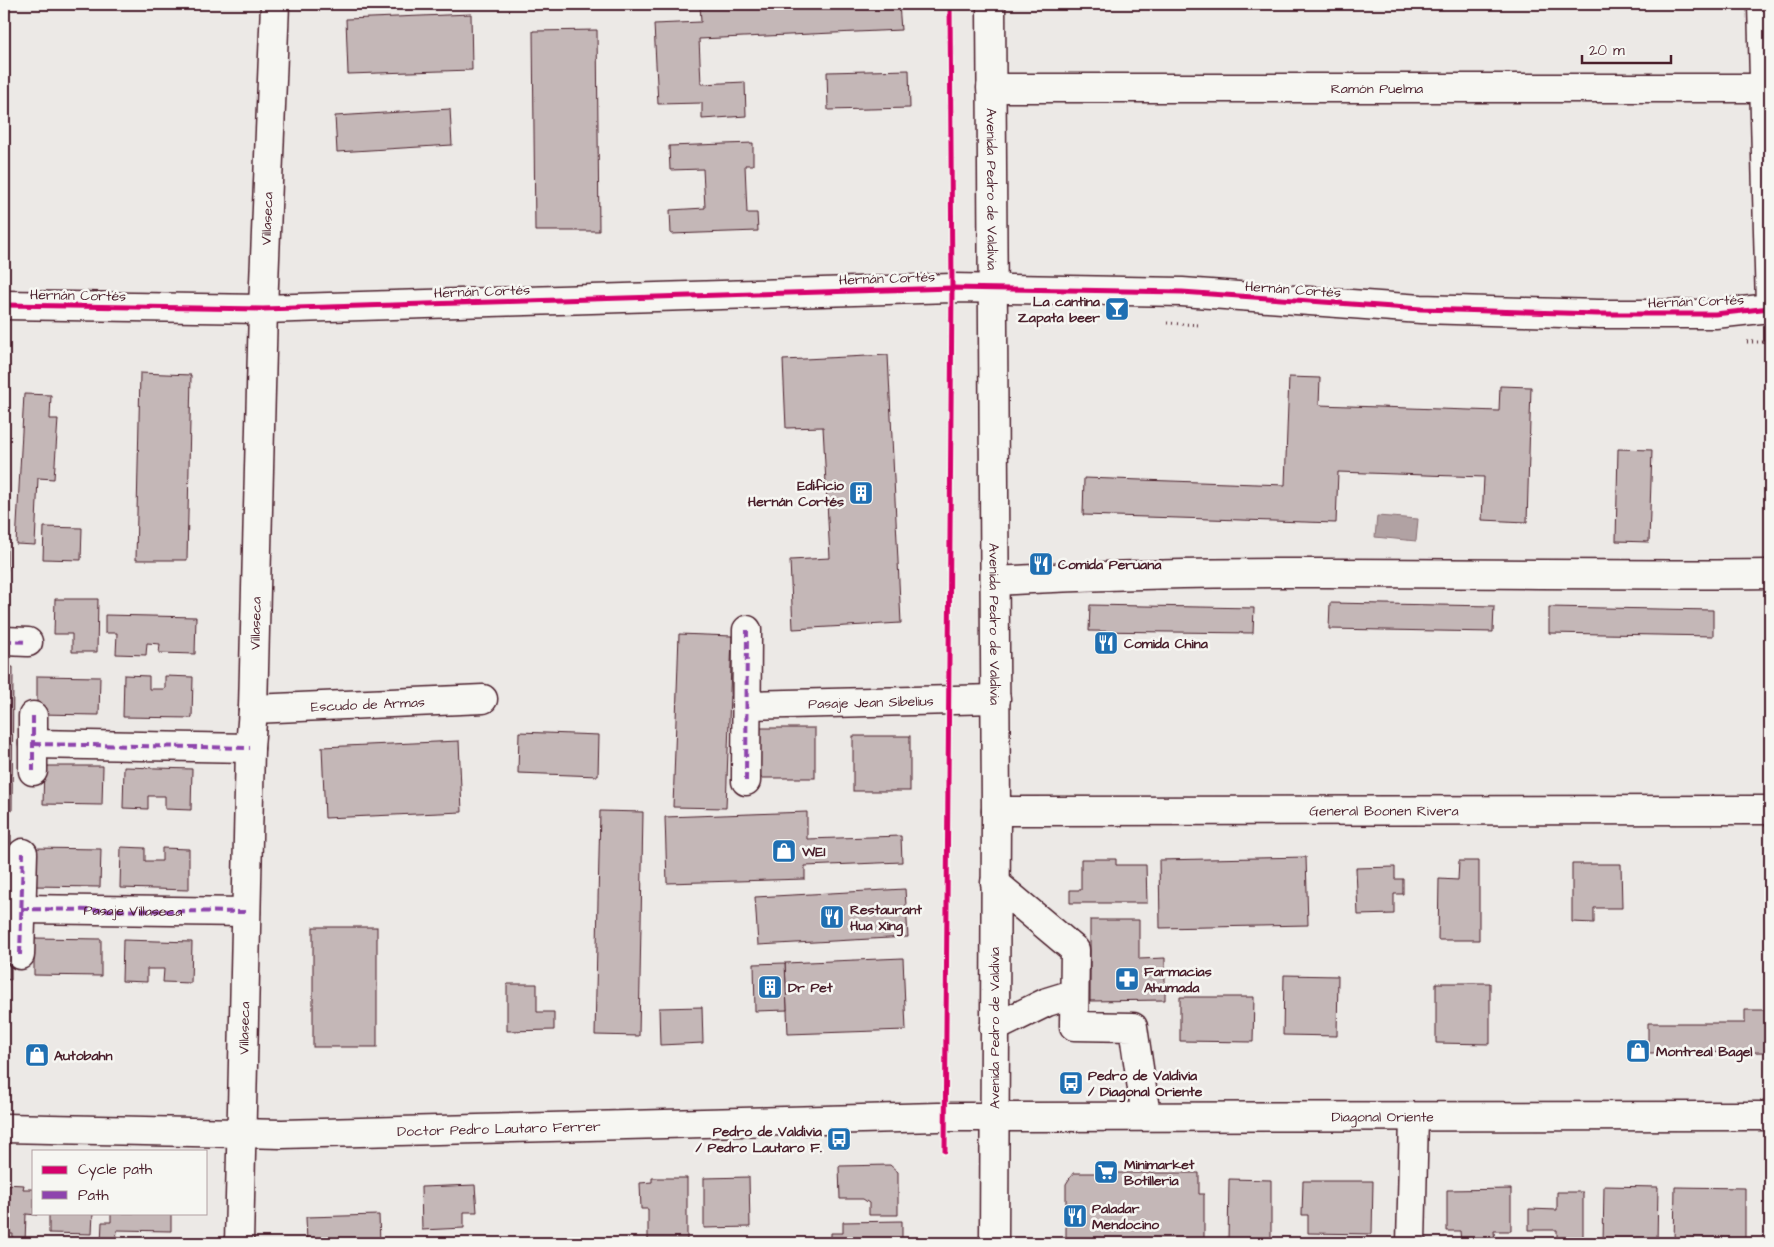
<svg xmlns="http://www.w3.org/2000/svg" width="1774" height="1247" font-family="'Architects Daughter',sans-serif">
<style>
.water{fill:#b1a2a3;stroke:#886e73}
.building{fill:#c4b7b7;stroke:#4a1f2b}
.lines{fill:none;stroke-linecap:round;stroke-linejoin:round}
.minor-casing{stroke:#4a1f2b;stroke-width:31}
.major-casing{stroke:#4a1f2b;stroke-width:31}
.path{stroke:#4a1f2b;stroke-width:3;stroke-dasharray:1 4;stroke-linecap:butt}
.minor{stroke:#f6f6f2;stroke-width:28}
.major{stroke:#f6f6f2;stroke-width:28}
.quiet{stroke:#8e44ad;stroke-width:4;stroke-dasharray:8 4;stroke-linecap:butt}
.cycleway-casing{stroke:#f6f6f2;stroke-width:8}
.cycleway{stroke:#d6006c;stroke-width:5}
.labels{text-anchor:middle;stroke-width:5;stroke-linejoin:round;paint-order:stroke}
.street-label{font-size:14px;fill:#4a1f2b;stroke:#f6f6f2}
.poi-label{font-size:14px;font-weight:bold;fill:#4a1f2b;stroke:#f6f6f2;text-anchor:start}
</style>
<rect width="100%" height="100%" fill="#ece9e6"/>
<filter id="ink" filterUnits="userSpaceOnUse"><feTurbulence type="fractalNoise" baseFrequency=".02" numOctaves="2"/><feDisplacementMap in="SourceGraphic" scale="10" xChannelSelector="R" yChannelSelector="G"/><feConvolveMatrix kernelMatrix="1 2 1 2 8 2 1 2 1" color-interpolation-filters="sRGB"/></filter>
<g filter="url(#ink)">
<path class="water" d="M1377 516 1418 519 1416 541 1375 537Z"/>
<g class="building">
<path d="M700 4H899L901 30 699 39 701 84 745 82 746 116 702 119V103L658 104 654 24 701 22Z"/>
<path d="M471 14 472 70 348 74 346 19Z"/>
<path d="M597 30 599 231H535L533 31Z"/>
<path d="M909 70 910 108 828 110 827 72Z"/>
<path d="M450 109 452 145 337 152 335 116Z"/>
<path d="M753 143V165H745L747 213H757L758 231 671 234 670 210 705 208 703 169 670 170 669 146Z"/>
<path d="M888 355 901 623 793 629 790 560 830 558 823 427 786 428 783 360Z"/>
<path d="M140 373 191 375 187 560H136Z"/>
<path d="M1289 377 1320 378 1319 405 1499 411 1500 386 1531 387 1527 522 1482 520 1484 477 1338 472 1336 523 1083 515 1084 478 1285 485Z"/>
<path d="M24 394 51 395 50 419H58L54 479 38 478 35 545 16 544Z"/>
<path d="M1618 449 1652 450 1649 542 1616 541Z"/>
<path d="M44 527 82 528 81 560 43 559Z"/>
<rect x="4" y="533" width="3" height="37"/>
<path d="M55 599H98L97 652H72V634H54Z"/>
<path d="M1330 603 1494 606 1493 632 1329 629Z"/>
<path d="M1090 605 1254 608 1253 633 1089 631Z"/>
<path d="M1549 607 1713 610V636L1549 633Z"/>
<path d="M105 615 196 617 195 654 159 653 160 644 147 643 146 655 116 654 117 633H105Z"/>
<path d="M679 634 732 636 726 808 673 807Z"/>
<path d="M4 667H13L12 811H4Z"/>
<path d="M124 675 149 676V689H165V676L193 677 192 718 123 717Z"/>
<path d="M37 676 100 677 99 715 37 714Z"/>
<rect x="760" y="728" width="55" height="50"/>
<path d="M519 732 599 735 598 776 518 773Z"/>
<rect x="853" y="736" width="57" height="55"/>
<path d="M459 741 462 812 325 818 322 747Z"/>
<path d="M44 766H103L102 805 43 804Z"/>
<path d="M124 767 192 769 191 810 165 809V796H148V809L123 808Z"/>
<path d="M600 811 643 812 639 1036 595 1035Z"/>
<path d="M807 812V839L901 836 902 862 805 866V879L667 883 665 817Z"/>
<path d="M4 835H11V980L4 979Z"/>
<path d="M121 847 145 848V861H162V848L189 849V890L120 888Z"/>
<path d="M34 848 101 849 100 887 33 886Z"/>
<path d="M1306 857 1308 925 1160 928 1159 860Z"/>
<path d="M1081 859H1116V865H1146L1147 903H1070V890H1081Z"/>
<path d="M1459 861H1479V940H1438L1439 879 1458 880Z"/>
<path d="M1572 864H1621L1622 908H1594V923L1572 922Z"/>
<path d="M1395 867V879H1403V894H1394V914L1358 915 1356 868Z"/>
<path d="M905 889 908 937 758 945 755 897Z"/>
<path d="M1090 920H1139V959L1165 958V1000L1090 1001Z"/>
<rect x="313" y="927" width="64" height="120"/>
<path d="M34 938 101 939V976L34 975Z"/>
<path d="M123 940 192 942 191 983 163 982 164 969H147V982L122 981Z"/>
<path d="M903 958 906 1030 788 1034 785 963Z"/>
<path d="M785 963 787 1010 755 1011 754 964Z"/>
<path d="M1284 975 1338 976 1337 1036 1283 1035Z"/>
<path d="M1436 983H1490V1044L1436 1043Z"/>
<path d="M507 984H537V1012H554V1030L507 1031Z"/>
<path d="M1180 997H1254L1253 1042 1180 1041Z"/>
<path d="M702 1007 703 1043 660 1045 659 1008Z"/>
<path d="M1745 1010H1770V1052L1648 1053V1023H1745Z"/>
<path d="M890 1165 898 1172V1215H869V1203L863 1199H840L839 1166Z"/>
<path d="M1073 1173H1199V1194H1204V1242L1066 1243V1184Z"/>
<path d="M749 1177 750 1227 704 1228V1178Z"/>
<path d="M652 1178H687V1240L648 1241V1209H641L640 1183 652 1182Z"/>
<path d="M1229 1179 1271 1180V1242H1228Z"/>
<path d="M1303 1181H1373L1372 1234 1308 1233V1215H1302Z"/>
<path d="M4 1184 24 1185 23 1189H34V1213L37 1215 26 1214 25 1243H12L13 1234H4Z"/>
<path d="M475 1185 477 1212H464V1228L422 1230 421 1187Z"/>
<path d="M1604 1186 1658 1187 1657 1243H1603Z"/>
<path d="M1675 1187 1745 1188V1243H1674Z"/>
<path d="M1511 1189V1231H1494L1495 1243H1461L1460 1231H1447V1190Z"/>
<path d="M1557 1192H1583V1243H1557V1230H1529V1209L1557 1210Z"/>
<path d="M49 1213H93L92 1234 49 1233Z"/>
<path d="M111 1213H171V1231L117 1230 116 1243H101L102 1222H111Z"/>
<path d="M379 1215 380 1243H307L306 1217Z"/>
<path d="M902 1221V1243H831V1233H843V1222Z"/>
</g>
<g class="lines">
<defs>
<g id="minor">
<path d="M1762 4 1770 306"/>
<path id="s1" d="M991 88H1764"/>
<path d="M4 305 263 309 952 288 1182 292 1421 309 1598 314H1715L1770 308"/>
<path d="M995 581C1253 566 1512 577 1770 574"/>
<path d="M4 641 28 642"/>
<path id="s2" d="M746 705 996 699"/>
<path id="s3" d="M253 709 483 699"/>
<path d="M33 716V771"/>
<path d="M33 744 250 748"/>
<path d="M746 781 747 630"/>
<path id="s4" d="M996 811 1770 810"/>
<path d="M995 883 1075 950 1074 1026 1133 1027 1146 1116"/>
<path d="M21 909 246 912"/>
<path d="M20 955 23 853"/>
<path d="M994 1028 1047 1002 1073 994"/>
<path id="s5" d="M239 1243 250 748 253 709 263 309 275 4"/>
<path d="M1411 1243 1414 1117"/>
</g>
<g id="major">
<path id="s6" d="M991 4 996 811 994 1243"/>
<path id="s7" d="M4 1128 282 1134 938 1117 1770 1116"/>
</g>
</defs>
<use href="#minor" class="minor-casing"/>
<use href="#major" class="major-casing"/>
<g class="path">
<path d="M1167 323 1199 325"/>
<path d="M1747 342H1770"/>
</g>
<use href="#minor" class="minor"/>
<use href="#major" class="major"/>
<g class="quiet">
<path d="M4 641 28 642"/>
<path d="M33 716V771"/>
<path d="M33 744 250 748"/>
<path d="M746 781 747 630"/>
<path id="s8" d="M21 909 246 912"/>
<path d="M20 955 23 853"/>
</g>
<defs>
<g id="cycleway">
<path d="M4 305 263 309 952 288 1182 292 1421 309 1598 314H1715L1770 308"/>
<path d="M945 1151 952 288 950 4"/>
</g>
</defs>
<use href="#cycleway" class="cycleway-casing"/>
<use href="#cycleway" class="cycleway"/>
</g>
</g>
<defs>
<symbol id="bar-square" viewBox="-11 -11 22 22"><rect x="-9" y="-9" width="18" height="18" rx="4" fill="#1f6fb2" stroke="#f6f6f2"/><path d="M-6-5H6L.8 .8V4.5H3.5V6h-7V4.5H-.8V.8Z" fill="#fff"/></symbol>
<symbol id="building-square" viewBox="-11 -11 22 22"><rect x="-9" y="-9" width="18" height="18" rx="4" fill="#1f6fb2" stroke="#f6f6f2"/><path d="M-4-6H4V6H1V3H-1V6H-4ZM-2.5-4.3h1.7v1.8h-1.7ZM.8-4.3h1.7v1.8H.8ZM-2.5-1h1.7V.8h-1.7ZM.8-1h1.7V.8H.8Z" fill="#fff"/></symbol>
<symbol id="restaurant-square" viewBox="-11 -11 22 22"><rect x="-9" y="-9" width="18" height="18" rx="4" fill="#1f6fb2" stroke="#f6f6f2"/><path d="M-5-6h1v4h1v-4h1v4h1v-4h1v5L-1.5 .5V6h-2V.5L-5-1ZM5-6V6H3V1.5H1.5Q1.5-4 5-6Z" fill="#fff"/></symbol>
<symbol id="shop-square" viewBox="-11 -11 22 22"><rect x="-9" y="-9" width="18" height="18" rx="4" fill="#1f6fb2" stroke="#f6f6f2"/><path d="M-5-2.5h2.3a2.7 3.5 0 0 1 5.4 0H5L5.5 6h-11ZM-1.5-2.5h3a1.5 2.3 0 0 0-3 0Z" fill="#fff"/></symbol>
<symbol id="pharmacy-square" viewBox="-11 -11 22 22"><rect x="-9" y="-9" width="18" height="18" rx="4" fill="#1f6fb2" stroke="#f6f6f2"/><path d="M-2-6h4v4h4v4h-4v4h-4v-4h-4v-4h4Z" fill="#fff"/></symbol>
<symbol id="bus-square" viewBox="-11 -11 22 22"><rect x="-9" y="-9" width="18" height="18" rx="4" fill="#1f6fb2" stroke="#f6f6f2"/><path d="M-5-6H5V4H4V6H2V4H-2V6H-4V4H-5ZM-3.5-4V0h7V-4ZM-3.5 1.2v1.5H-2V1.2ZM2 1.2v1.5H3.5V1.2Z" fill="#fff"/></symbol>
<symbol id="supermarket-square" viewBox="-11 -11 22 22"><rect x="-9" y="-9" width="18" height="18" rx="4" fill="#1f6fb2" stroke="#f6f6f2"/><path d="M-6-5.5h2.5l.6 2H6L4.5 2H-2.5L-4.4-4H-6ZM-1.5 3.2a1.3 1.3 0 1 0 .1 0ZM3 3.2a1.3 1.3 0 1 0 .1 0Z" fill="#fff"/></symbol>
</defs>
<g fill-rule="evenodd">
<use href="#bar-square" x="1103" y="295" width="28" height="28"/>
<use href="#building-square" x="847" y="479" width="28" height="28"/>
<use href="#restaurant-square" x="1027" y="550" width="28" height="28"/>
<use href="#restaurant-square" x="1092" y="629" width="28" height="28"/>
<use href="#shop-square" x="770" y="837" width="28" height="28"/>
<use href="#restaurant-square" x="818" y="903" width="28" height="28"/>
<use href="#pharmacy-square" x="1113" y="965" width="28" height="28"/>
<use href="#building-square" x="756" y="973" width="28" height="28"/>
<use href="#shop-square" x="1624" y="1037" width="28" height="28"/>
<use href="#shop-square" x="23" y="1041" width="28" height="28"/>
<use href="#bus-square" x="1057" y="1069" width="28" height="28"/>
<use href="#bus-square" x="825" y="1125" width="28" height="28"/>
<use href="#supermarket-square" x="1092" y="1158" width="28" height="28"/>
<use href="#restaurant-square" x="1061" y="1202" width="28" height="28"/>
</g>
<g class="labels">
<g class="street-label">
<text dy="5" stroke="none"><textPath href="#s1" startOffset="386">Ramón Puelma</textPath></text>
<text dy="5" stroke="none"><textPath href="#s6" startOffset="185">Avenida Pedro de Valdivia</textPath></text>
<text dy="5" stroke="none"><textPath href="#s5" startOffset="1025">Villaseca</textPath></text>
<text transform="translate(887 278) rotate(-2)" y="5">Hernán Cortés</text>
<text transform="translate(1293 289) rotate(4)" y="5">Hernán Cortés</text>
<text transform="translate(482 291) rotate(-2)" y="5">Hernán Cortés</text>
<text transform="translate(78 295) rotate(1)" y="5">Hernán Cortés</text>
<text transform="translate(1696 301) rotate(-2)" y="5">Hernán Cortés</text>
<text dy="5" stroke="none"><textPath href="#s5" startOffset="620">Villaseca</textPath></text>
<text dy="5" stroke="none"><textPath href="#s6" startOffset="620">Avenida Pedro de Valdivia</textPath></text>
<text dy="5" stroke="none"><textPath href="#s2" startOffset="125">Pasaje Jean Sibelius</textPath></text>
<text dy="5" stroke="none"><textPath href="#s3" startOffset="115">Escudo de Armas</textPath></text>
<text dy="5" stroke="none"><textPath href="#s4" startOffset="388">General Boonen Rivera</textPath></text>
<text dy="5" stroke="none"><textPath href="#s8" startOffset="112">Pasaje Villaseca</textPath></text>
<text dy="5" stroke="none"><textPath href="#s5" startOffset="215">Villaseca</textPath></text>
<text transform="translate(994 1028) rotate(-90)" y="5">Avenida Pedro de Valdivia</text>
<text dy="5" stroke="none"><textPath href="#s7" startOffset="1379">Diagonal Oriente</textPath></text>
<text dy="5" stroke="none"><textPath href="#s7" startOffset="495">Doctor Pedro Lautaro Ferrer</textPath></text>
</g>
<g class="poi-label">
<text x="1100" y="306" text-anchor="end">La cantina<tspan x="1100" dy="16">Zapata beer</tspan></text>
<text x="844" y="490" text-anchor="end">Edificio<tspan x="844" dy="16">Hernán Cortés</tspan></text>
<text x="1058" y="569">Comida Peruana</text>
<text x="1124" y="648">Comida China</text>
<text x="802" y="856">WEI</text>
<text x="850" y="914">Restaurant<tspan x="850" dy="16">Hua Xing</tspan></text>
<text x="1144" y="976">Farmacias<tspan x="1144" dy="16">Ahumada</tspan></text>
<text x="788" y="992">Dr Pet</text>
<text x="1656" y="1056">Montreal Bagel</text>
<text x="54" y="1060">Autobahn</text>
<text x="1088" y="1080">Pedro de Valdivia<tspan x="1088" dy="16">/ Diagonal Oriente</tspan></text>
<text x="822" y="1136" text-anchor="end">Pedro de Valdivia<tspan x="822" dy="16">/ Pedro Lautaro F.</tspan></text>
<text x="1124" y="1169">Minimarket<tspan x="1124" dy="16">Botilleria</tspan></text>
<text x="1092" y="1213">Paladar<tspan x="1092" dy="16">Mendocino</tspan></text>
</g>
</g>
<rect width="1774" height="1247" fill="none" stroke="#f6f6f2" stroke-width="20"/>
<rect x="10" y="10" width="1754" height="1227" fill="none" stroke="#4a1f2b" stroke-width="2" filter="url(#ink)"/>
<rect x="32" y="1150" width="175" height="65" fill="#f6f6f2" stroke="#b1a0a2"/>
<rect x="42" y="1166" width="25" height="8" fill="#d6006c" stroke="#b1a0a2"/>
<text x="78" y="1174" font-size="15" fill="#4a1f2b">Cycle path</text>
<rect x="42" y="1191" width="25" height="8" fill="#8e44ad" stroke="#b1a0a2"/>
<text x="78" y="1200" font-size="15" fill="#4a1f2b">Path</text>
<path d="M1582 55v8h89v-8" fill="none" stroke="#4a1f2b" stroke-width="2.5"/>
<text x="1589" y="55" font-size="15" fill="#4a1f2b" stroke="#f6f6f2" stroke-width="4" paint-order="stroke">20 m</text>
</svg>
